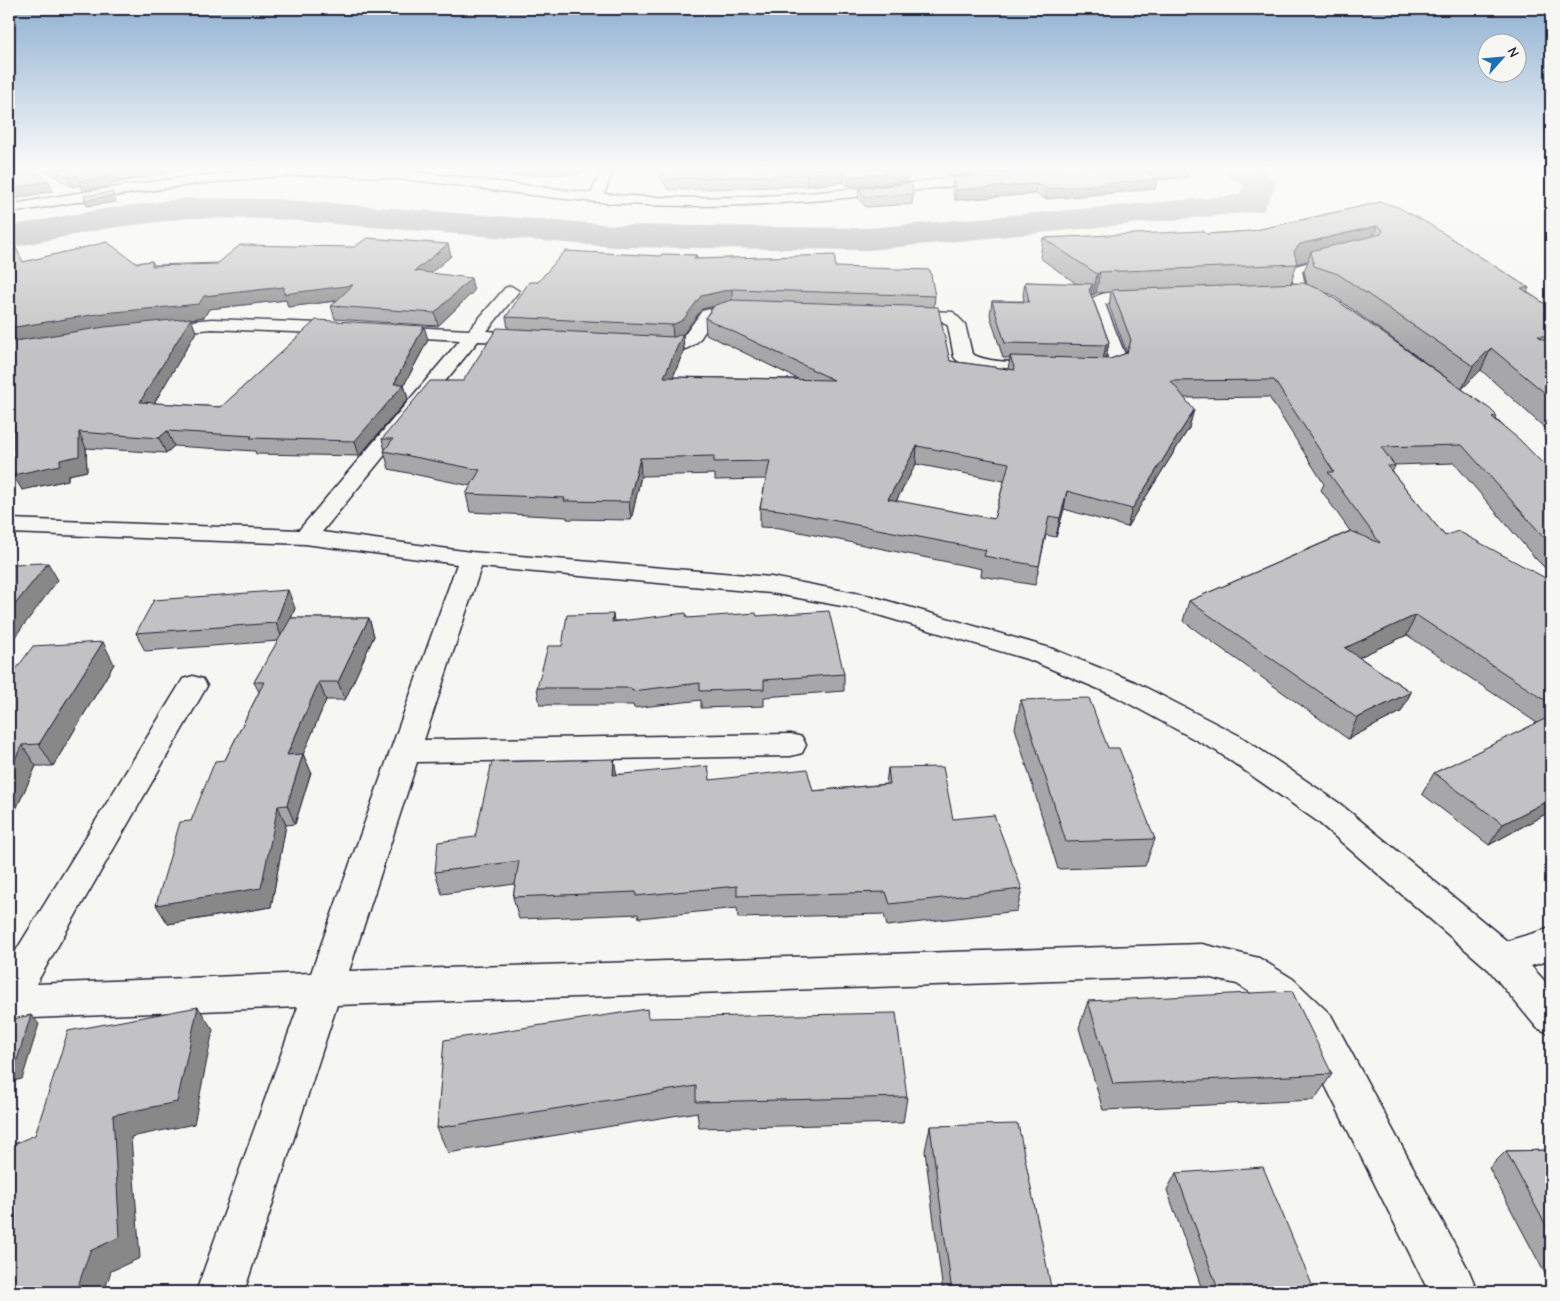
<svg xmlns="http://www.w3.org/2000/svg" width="1560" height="1301" font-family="'Comic Neue',sans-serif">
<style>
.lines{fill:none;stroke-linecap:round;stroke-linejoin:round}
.river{fill:#adadb3;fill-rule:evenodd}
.lane-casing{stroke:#22223b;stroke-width:4}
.street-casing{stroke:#22223b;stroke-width:3}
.lane{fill:#f6f6f2;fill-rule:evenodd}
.street{fill:#f6f6f2;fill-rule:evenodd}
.wall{fill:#a7a7a9;stroke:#22223b;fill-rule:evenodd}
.shaded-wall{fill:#888889;stroke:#22223b}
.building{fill:#c2c2c4;stroke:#22223b;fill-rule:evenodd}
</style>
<rect width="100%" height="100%" fill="#f6f6f2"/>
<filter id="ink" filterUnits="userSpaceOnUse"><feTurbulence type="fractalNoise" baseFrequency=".02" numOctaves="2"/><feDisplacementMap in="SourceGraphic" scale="10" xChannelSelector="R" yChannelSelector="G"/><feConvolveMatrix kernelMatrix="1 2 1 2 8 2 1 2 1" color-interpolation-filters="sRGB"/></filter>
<g filter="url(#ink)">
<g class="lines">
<path class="river" d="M1222 169C1242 169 1264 165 1277 183L1263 211 868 250 615 247 274 219 188 218 103 229 9 248V226L103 209 188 198 274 199 615 225 868 228 1239 195 1244 186 1226 175Z"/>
<defs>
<path id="lane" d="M1332 256 1338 259 1336 261 1302 271 1306 291 1300 295 1296 294 1290 269 1292 267Z"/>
<g id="street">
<path d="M272 169 399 170 591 193 602 169H614L604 194C739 206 876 187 1009 171L1012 169H1024L1025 172 1012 179C885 194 756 212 628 204 523 199 421 174 315 175 212 177 111 197 9 213V205C96 189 184 176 272 169Z"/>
<path d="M511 286 519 291 487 331 528 334 534 335 537 339 534 343 478 341 322 532 471 552 771 577 871 596 1050 648 1135 682 1240 736 1339 803 1507 941 1551 928V960L1531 966 1551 988V1034L1537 1028 1489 970 1317 821 1218 752 1115 696 1030 660 858 609 771 593 481 567 424 740 791 734 802 737 806 745 802 753 791 756 417 762 349 971 1202 944 1259 958 1293 979 1331 1015 1469 1271 1476 1288 1474 1292H1429L1303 1041 1267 1003 1237 984 1202 976 337 1005 244 1292H196L298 1007 9 1019V962L183 679 193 676 203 679 207 686 36 984 311 973 457 564 305 544 9 533V519L299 530 460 340 388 336 382 335 379 331 382 327 388 326 469 330 505 288Z"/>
<path d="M1148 291 1154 292 1156 296 1154 300 1105 304 1126 357 1123 368 1107 374 1081 373 1079 369 1081 365 1104 363 1107 361 1108 357 1088 303C1098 288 1131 292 1148 291Z"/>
<path d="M732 304 748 306 750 310 748 314C737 316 726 316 714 319 707 325 704 335 698 341 684 356 656 352 640 348L637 344 640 340H676L686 333 702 311Z"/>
<path d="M903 310 953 312 965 324 972 354C994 365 1021 361 1045 361L1052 363 1054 367 1052 371C1032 376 966 375 954 357L948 326 942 321 897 319 894 315 897 311Z"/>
<path d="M212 319 345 324 351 325 354 329 351 333 345 334 212 329 156 334 150 333 147 329 150 325 156 324Z"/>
</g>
</defs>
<use href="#lane" class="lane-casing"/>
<use href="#street" class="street-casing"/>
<use href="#lane" class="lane"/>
<use href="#street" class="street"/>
</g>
<g class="wall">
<path d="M42 169H188L110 184 111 187 83 190 81 185 72 187Z"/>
<path d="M498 169H581L579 174 499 176Z"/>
<path d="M656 169H908V181L849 187 844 182 807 186 669 190 656 171Z"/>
<path d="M946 169H998L948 176Z"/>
<path d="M1014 171 1188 177 1157 180 1155 189 1045 199 1035 194 955 200 952 188 953 178Z"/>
<path d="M859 189 913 194 912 204 866 207 858 198Z"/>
<path d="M1381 202 1529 288 1527 292 1551 308V428L1546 429 1481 370 1462 389 1497 416 1496 419 1551 472V574L1536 559 1454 463 1394 465 1395 466 1392 472 1445 536 1551 581V811L1489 845 1422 794 1434 773 1537 723 1407 635 1359 657 1411 692 1401 712 1348 739 1183 621 1189 601 1350 531 1321 490 1324 484 1269 397 1184 398 1189 428 1127 527 1064 509 1056 537 1046 535 1035 585 981 576 982 569 780 528 760 527V508L766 479 715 480V474L641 476 631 520 567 519V517L470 512 466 494 471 486 389 469 384 451 385 450 382 439 463 381 508 328 506 317 538 282 661 256 696 255 697 259 835 267 935 296 934 307 950 361 1008 369 1010 358H1003L990 315 992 301H1024L1023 296 1025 282 1077 284 1040 258 1043 238 1207 234 1252 231ZM1308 261 1304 271 1307 284 1291 283 1297 263ZM1111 292 1109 306 1127 353 1110 359H1104L1106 357 1109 342 1091 294 1093 295 1096 293ZM1326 293 1331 294 1452 382ZM713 306 705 318 706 334 798 379 673 377 684 350 683 334 684 333 702 309ZM916 464 1004 481 994 519 896 501Z"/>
<path d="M451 256 430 273 474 291 438 326 335 319 331 306 336 301 288 307 286 300 209 309 204 317 191 319 196 332 154 403 221 407 428 340 404 385 408 399 359 456 256 454 255 451 174 446 166 453 86 448 87 471 68 475V480L22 490 14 446 23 262 136 263 152 261 154 265Z"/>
<path d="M295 608 291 618H369L374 636 345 700H326L303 754 311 772 295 824 286 825 271 907 168 924 191 821 225 760 259 692 254 682 278 641 145 651 136 633Z"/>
<path d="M613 614 614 621 757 616 844 674V691L764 697V706L701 708V700L634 708 633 705H540L537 688 562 646Z"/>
<path d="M114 664 53 766H36L9 824V679Z"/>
<path d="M1021 700 1108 748 1155 839 1145 866 1058 869 1015 728Z"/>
<path d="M888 768 953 819 1022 889 1017 911 887 926 884 914 738 918 737 908 639 918 638 914 519 919 513 897 515 884 442 894 435 872 475 837 617 774 710 780 813 791 886 784Z"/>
<path d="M1088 1001 1332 1074 1314 1100 1103 1110 1079 1028Z"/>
<path d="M648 1018 907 1097 903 1123 699 1128 697 1112 448 1153 437 1128Z"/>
<path d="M930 1126 1052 1292H943L925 1151Z"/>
<path d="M1551 1150V1285L1489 1168 1506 1151Z"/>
<path d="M1176 1173 1315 1292H1203L1167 1190Z"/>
</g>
<g class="shaded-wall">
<path d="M133 169H188L110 184 111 187 83 190 81 185 72 187 68 177 78 175 106 174Z"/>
<path d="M949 169H998L948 176Z"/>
<path d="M1168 169H1190L1188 177 1157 180 1155 189 1045 199 1047 189 1147 171Z"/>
<path d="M844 171V182L807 186V175Z"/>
<path d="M909 171 908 181 849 187V177Z"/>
<path d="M49 181 53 191 9 200V189Z"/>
<path d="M1036 184 1035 194 955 200 956 190Z"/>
<path d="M112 192 116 202 87 206 85 200Z"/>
<path d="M1377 226 1370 245 1311 251 1308 261 1294 264V251L1300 244Z"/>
<path d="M448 244 451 256 418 284 415 271Z"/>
<path d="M1100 272 1096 293 1093 295 1097 274Z"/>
<path d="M471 278 474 291 438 326 435 313Z"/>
<path d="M1093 284 1090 298 1089 290Z"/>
<path d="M353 285 357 298 288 307 286 300 209 309 204 317 191 319 196 332 146 417 140 402 9 343V328L204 296 284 287Z"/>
<path d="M732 289V302L702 309 684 333 683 334 684 350 666 394 664 377 673 338 672 325 701 296Z"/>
<path d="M424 326 428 340 404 385 408 399 359 456 355 441 394 384Z"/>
<path d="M1109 342 1106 357 1103 360 1106 345Z"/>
<path d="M1491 348 1481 370 1462 389 1473 366Z"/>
<path d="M1194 410 1189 428 1127 527 1132 509Z"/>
<path d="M14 424 22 439 9 450V428Z"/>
<path d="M167 431 174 446 166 453 159 438Z"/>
<path d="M79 432 86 448 87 471 68 475V480L22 490 13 475 60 460Z"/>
<path d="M917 446 916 464 887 518 888 499Z"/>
<path d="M640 458 641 476 631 520 629 502Z"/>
<path d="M1067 491 1064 509 1056 537 1060 518Z"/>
<path d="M48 563 58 580 11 642 9 639V612Z"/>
<path d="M288 590 295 608 283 641 276 623Z"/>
<path d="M1416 615 1407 635 1336 668 1345 648Z"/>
<path d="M369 618 374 636 345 700 338 682Z"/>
<path d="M103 642 114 664 53 766 39 744Z"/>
<path d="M319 682 326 700 295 774 287 755Z"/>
<path d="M1411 692 1401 712 1348 739 1357 718Z"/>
<path d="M22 745 36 766 9 824V771Z"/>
<path d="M303 754 311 772 295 824 287 805Z"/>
<path d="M614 759 618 781 613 775Z"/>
<path d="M1551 799V811L1489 845 1503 824Z"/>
<path d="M278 806 286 825 271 907 168 924 156 905Z"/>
<path d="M198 1007 213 1030 194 1124 131 1137 140 1258 111 1271 104 1292H76L113 1115Z"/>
<path d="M31 1015 39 1024 22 1079 9 1082V1071Z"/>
</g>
<g class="building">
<path d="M9 169H30L49 181 9 189Z"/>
<path d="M54 169H133L106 174 107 177 79 181 78 175 68 177Z"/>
<path d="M661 169H908L909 171 849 177 844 171 807 175 668 179Z"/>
<path d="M1016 169H1168L1147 171 1157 179 1047 189 1036 184 956 190 953 178 1014 171Z"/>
<path d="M911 183 913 194 866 197 859 189Z"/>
<path d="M112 192 113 196 85 200 84 196Z"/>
<path d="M1381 202 1398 207 1429 224 1529 288H1521L1551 308V336H1538L1551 344V398L1491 348 1473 366 1338 274 1314 266 1311 251 1381 234 1383 230 1377 226 1300 244 1294 251 1297 264 1100 272 1097 274 1043 238 1203 231 1207 234 1252 231Z"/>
<path d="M367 238 448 244 415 271 471 278 435 313 331 306 353 285 284 294V287L204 296 199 304 104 313 9 328V244H14L23 262 107 242 136 263 152 261V266L217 264 240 245 354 247Z"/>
<path d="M565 251 661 256 662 254 696 255 694 259 835 255V267L930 270 935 296 732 289 701 296 683 320 672 325 506 317 529 282H538Z"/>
<path d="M1025 282 1093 284 1089 290 1109 342 1106 345 1005 343 992 301 1029 302Z"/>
<path d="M1303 283 1322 290 1490 409 1497 416 1492 417 1520 440 1551 472V545L1462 445 1381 447 1395 466H1387L1445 536 1458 531 1551 581V704L1416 615 1345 648 1411 692 1357 718 1189 601 1351 531 1380 543 1328 472H1334L1274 380 1171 381 1194 410 1132 509 1067 491 1060 518 1049 516 1039 566 984 556 986 550 780 510 760 508 770 461 714 462V456L640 458 629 502 564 501 565 498 466 494 480 470 384 451 393 439H382L430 381H463L497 328 674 337 683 334 664 377 834 380 705 318 715 305 732 300 938 307 950 361 1015 370 1010 356 1110 359 1127 353 1131 340 1112 290ZM917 446 1009 463 994 519 888 499Z"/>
<path d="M191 318 140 402 221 407 316 320 424 326 394 384H404L355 441 250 438 252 436 167 431 159 438 79 432V456L60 460V465L13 475 14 424 9 428V342L105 327Z"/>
<path d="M48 563 9 612V564Z"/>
<path d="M288 590 276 623 136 633 154 600Z"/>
<path d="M829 611 844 674 764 680V689L700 691V683L632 691 631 688H537L548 646H562L567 615 613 614 612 622 686 613 687 618 756 613 757 616Z"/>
<path d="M291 618H369L338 682H319L287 755 303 754 287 805 278 806 261 888 156 905 180 822 191 821 215 761 225 760 264 682H254Z"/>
<path d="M103 642 39 744 22 745 9 771V679L33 646Z"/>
<path d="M1089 698 1108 748H1119L1155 839 1066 842 1021 700Z"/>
<path d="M1551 716V799L1503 824 1434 773Z"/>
<path d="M614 759 613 775 708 766 710 780 807 769 813 791 890 784 888 768 943 767 953 819 994 815 1022 889 890 904 886 892 737 896V886L636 896V892L513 897 519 861 435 872 438 842 475 837 492 762Z"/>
<path d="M1292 991 1332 1074 1113 1084 1088 1001Z"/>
<path d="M198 1007 177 1102 113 1115 120 1237 90 1251 76 1292H9V1146L35 1135 68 1031Z"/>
<path d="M647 1009 648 1018 896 1013 907 1097 696 1102V1086L437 1128 444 1040Z"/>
<path d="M31 1015 14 1070 9 1071V1020Z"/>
<path d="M1018 1124 1052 1292H952L930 1126Z"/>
<path d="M1551 1150V1235L1506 1151Z"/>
<path d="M1263 1167 1315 1292H1219L1176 1173Z"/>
</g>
</g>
<linearGradient id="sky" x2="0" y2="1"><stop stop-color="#90b1d3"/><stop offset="0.48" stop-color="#fbfbf9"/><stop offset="1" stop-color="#fbfbf9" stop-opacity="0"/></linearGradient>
<rect width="1560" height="351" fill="url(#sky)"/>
<rect width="1560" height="1301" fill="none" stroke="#f6f6f2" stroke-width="30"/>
<rect x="15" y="15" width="1530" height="1271" fill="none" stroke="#22223b" stroke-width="2" filter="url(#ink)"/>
<g transform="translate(1502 58) rotate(63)"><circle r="24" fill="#f6f6f2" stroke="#a1a1a9"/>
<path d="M0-4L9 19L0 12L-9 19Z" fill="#1f6fb2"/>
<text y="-8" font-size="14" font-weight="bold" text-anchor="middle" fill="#22223b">N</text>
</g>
</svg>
